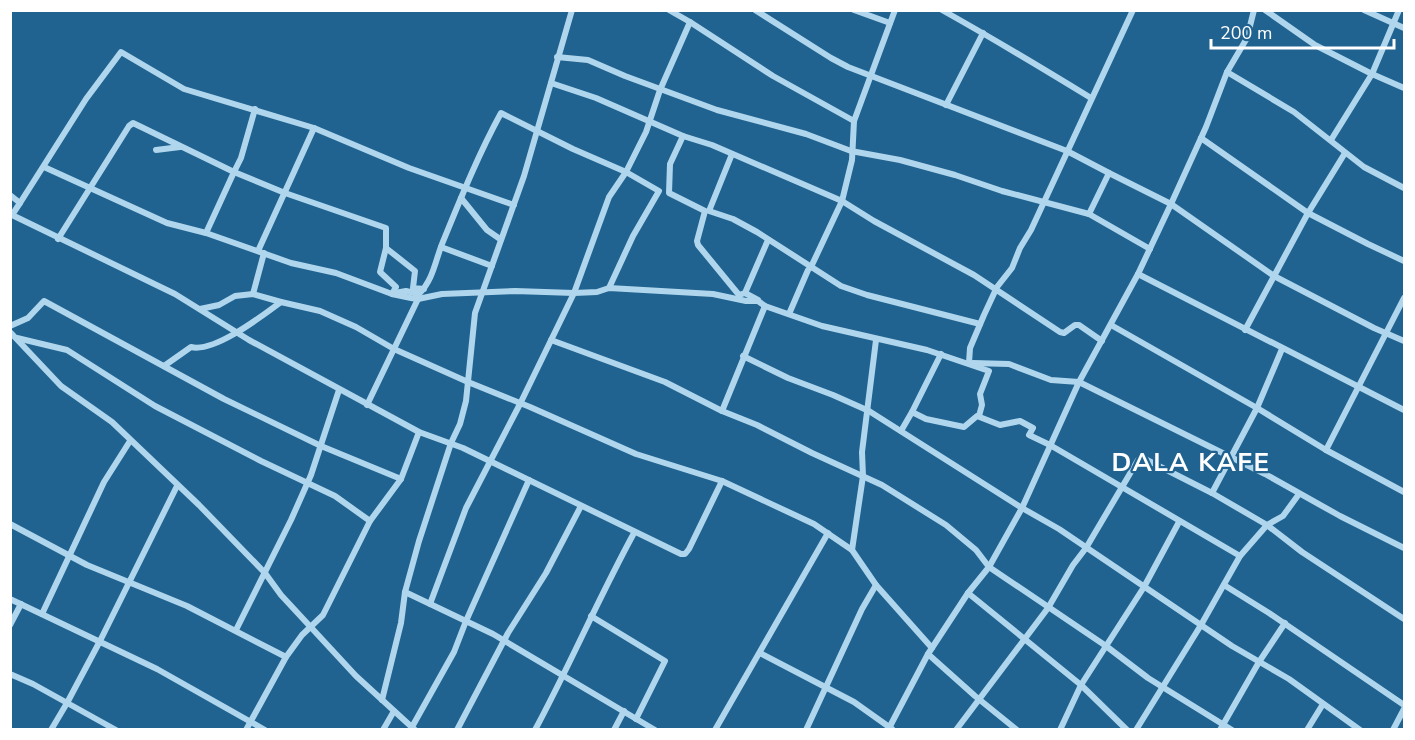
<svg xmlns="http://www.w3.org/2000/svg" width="1415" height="740" font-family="'Nunito Sans',sans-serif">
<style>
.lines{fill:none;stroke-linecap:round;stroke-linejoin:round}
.street{stroke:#b0d6ed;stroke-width:6}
.labels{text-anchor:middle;stroke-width:4.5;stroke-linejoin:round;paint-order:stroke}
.district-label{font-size:26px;font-weight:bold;letter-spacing:1.5px;fill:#fff;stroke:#206390}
</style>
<rect width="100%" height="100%" fill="#206390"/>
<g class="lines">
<g class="street">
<path d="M669 10 690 22 773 76 854 121"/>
<path d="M755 10 831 58 848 67 1067 151 1109 173 1089 214"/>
<path d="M854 10 890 23"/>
<path d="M942 10C992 38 1042 68 1091 98"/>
<path d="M1265 10 1315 45 1372 74 1404 88"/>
<path d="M1364 10 1404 28"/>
<path d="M557 57 588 60 625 76 717 110 806 134 851 151 900 160 955 175 1002 191 1089 214 1150 249"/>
<path d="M1227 72 1294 112 1364 167 1404 188"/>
<path d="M551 83 596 98 683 136 712 145 842 201 874 221 974 275 1060 332 1064 333 1075 325H1079L1102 341"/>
<path d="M946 105 983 33"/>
<path d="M255 109 241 158 234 172 285 193 386 228V248L380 272 396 287 392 294"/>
<path d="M683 136 670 164 669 193 705 211 697 241 698 245 739 295 745 293 758 300"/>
<path d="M1201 138 1308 213 1368 244 1404 261"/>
<path d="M1331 140 1372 74 1399 10"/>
<path d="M156 150 180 147"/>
<path d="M732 154 709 211 733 219 757 232 841 286 867 295 980 324"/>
<path d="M44 167 167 223 206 233 291 263 336 273 392 294 411 298 418 299 442 294 515 291 574 293 597 292 609 288 713 294 746 301H758L765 306 822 326 927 350 989 371 980 394 982 405 979 416"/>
<path d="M1109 173 1171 204 1274 276 1374 328 1404 341"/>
<path d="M10 195 20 203 12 215 175 294 249 340 419 432 463 448 681 554H685L689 549 722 481"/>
<path d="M461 198 487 230 500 239"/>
<path d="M20 203 86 99 121 52 184 89 314 128 409 168 514 205"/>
<path d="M58 239 129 126 133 123 234 172 206 233"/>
<path d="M441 247 492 266"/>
<path d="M386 248 415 271 413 288 424 289"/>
<path d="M258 251 314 128"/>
<path d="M1138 274 1404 410"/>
<path d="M395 293 406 291 419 294C433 280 435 262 442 244 460 200 478 155 501 113L573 149 626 172 659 191 633 236 609 288"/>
<path d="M745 293 768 240"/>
<path d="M253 294 264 253"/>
<path d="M200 309 219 305 235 296 253 294 281 302"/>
<path d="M789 314 808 270 811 267 842 201 852 160 854 121 895 10"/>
<path d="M1111 325 1257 408 1326 450 1404 492"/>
<path d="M10 326 28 318 44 301 224 399 321 446 401 479"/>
<path d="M1245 330 1308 213 1345 153"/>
<path d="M10 332 61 386 112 422 199 505 265 573 281 595 356 676 415 730"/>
<path d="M17 338 67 350 155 406 261 461 335 496 370 521"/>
<path d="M551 340 665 382 722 411 757 425 812 453 882 485 946 525 976 550 989 567 1106 646 1148 678 1232 730"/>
<path d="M743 356 788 378 833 395 869 411 1022 508 1059 529 1232 646 1289 679 1360 730"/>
<path d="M969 363 970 348 984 315 997 287 1012 268 1020 248 1031 230 1133 10"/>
<path d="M973 363 1009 364 1051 380 1079 382 1265 474 1340 516 1404 548"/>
<path d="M164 366 191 347C214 353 262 316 281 302L320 311 356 327 394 349 468 382 530 407 636 454 722 481 814 524 852 550 876 585 932 648"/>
<path d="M367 405 418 299"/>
<path d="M722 411 765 306"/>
<path d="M912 412 941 354"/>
<path d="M901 431 912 412 926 419 964 427 977 416 1000 425 1020 421 1033 428 1029 435 1050 445 1240 556"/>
<path d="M1326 450 1404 298"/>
<path d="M1212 493 1257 408 1282 349"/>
<path d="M10 524 87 565 187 606 286 657"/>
<path d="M852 550 863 476 862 452 876 340"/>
<path d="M1224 585 1269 613 1404 705"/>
<path d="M405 592 493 634 655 730"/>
<path d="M968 593 1081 685 1127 730"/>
<path d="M10 599 157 669 265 730"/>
<path d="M430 604 466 508 520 404 574 293 609 197 626 172 646 132 660 90 690 22"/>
<path d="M42 614 104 482 130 441"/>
<path d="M591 616 665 661 636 719"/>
<path d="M10 625 21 604"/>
<path d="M236 630 291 520 311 475 339 390"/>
<path d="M760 653 854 702 892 729"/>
<path d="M928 654 975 696 1017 730"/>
<path d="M10 674 33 684 116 730"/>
<path d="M382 700 401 623 405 592 419 541 451 443 460 424 466 401 475 313 524 176 572 10"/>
<path d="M412 727 454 652 466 621 529 480"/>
<path d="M51 730 67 703 100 641 177 486"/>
<path d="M246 730 286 657 302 635 323 615 370 521 401 479 419 432"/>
<path d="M383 730 394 711"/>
<path d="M457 730 508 633 546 573 581 506"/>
<path d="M535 730C570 665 599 597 634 533"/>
<path d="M614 730 624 711"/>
<path d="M715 730 828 533"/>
<path d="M806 730 862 609 876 585"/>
<path d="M888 730 928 654 968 593 989 567 1022 508 1079 382 1138 274 1171 204 1206 127 1227 72 1247 38 1254 10"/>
<path d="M956 730 1048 608 1073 565 1086 548 1138 460 1143 458 1212 493 1267 525 1302 552 1404 619"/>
<path d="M1060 730 1081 685 1144 587 1179 522"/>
<path d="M1136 730 1201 625 1240 556 1267 525 1283 516 1299 494"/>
<path d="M1220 730 1259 662 1285 623"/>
<path d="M1307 730 1323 704"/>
<path d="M1393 730 1404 709"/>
</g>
</g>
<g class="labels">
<g class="district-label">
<text x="1191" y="471">DALA KAFE</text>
</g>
</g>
<rect width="1415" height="740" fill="none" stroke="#ffffff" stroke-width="24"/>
<path d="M1211 39v9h183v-9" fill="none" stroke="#ffffff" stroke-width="3"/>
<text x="1220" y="39" font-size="18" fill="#ffffff" stroke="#206390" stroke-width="4.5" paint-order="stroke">200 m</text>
</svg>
